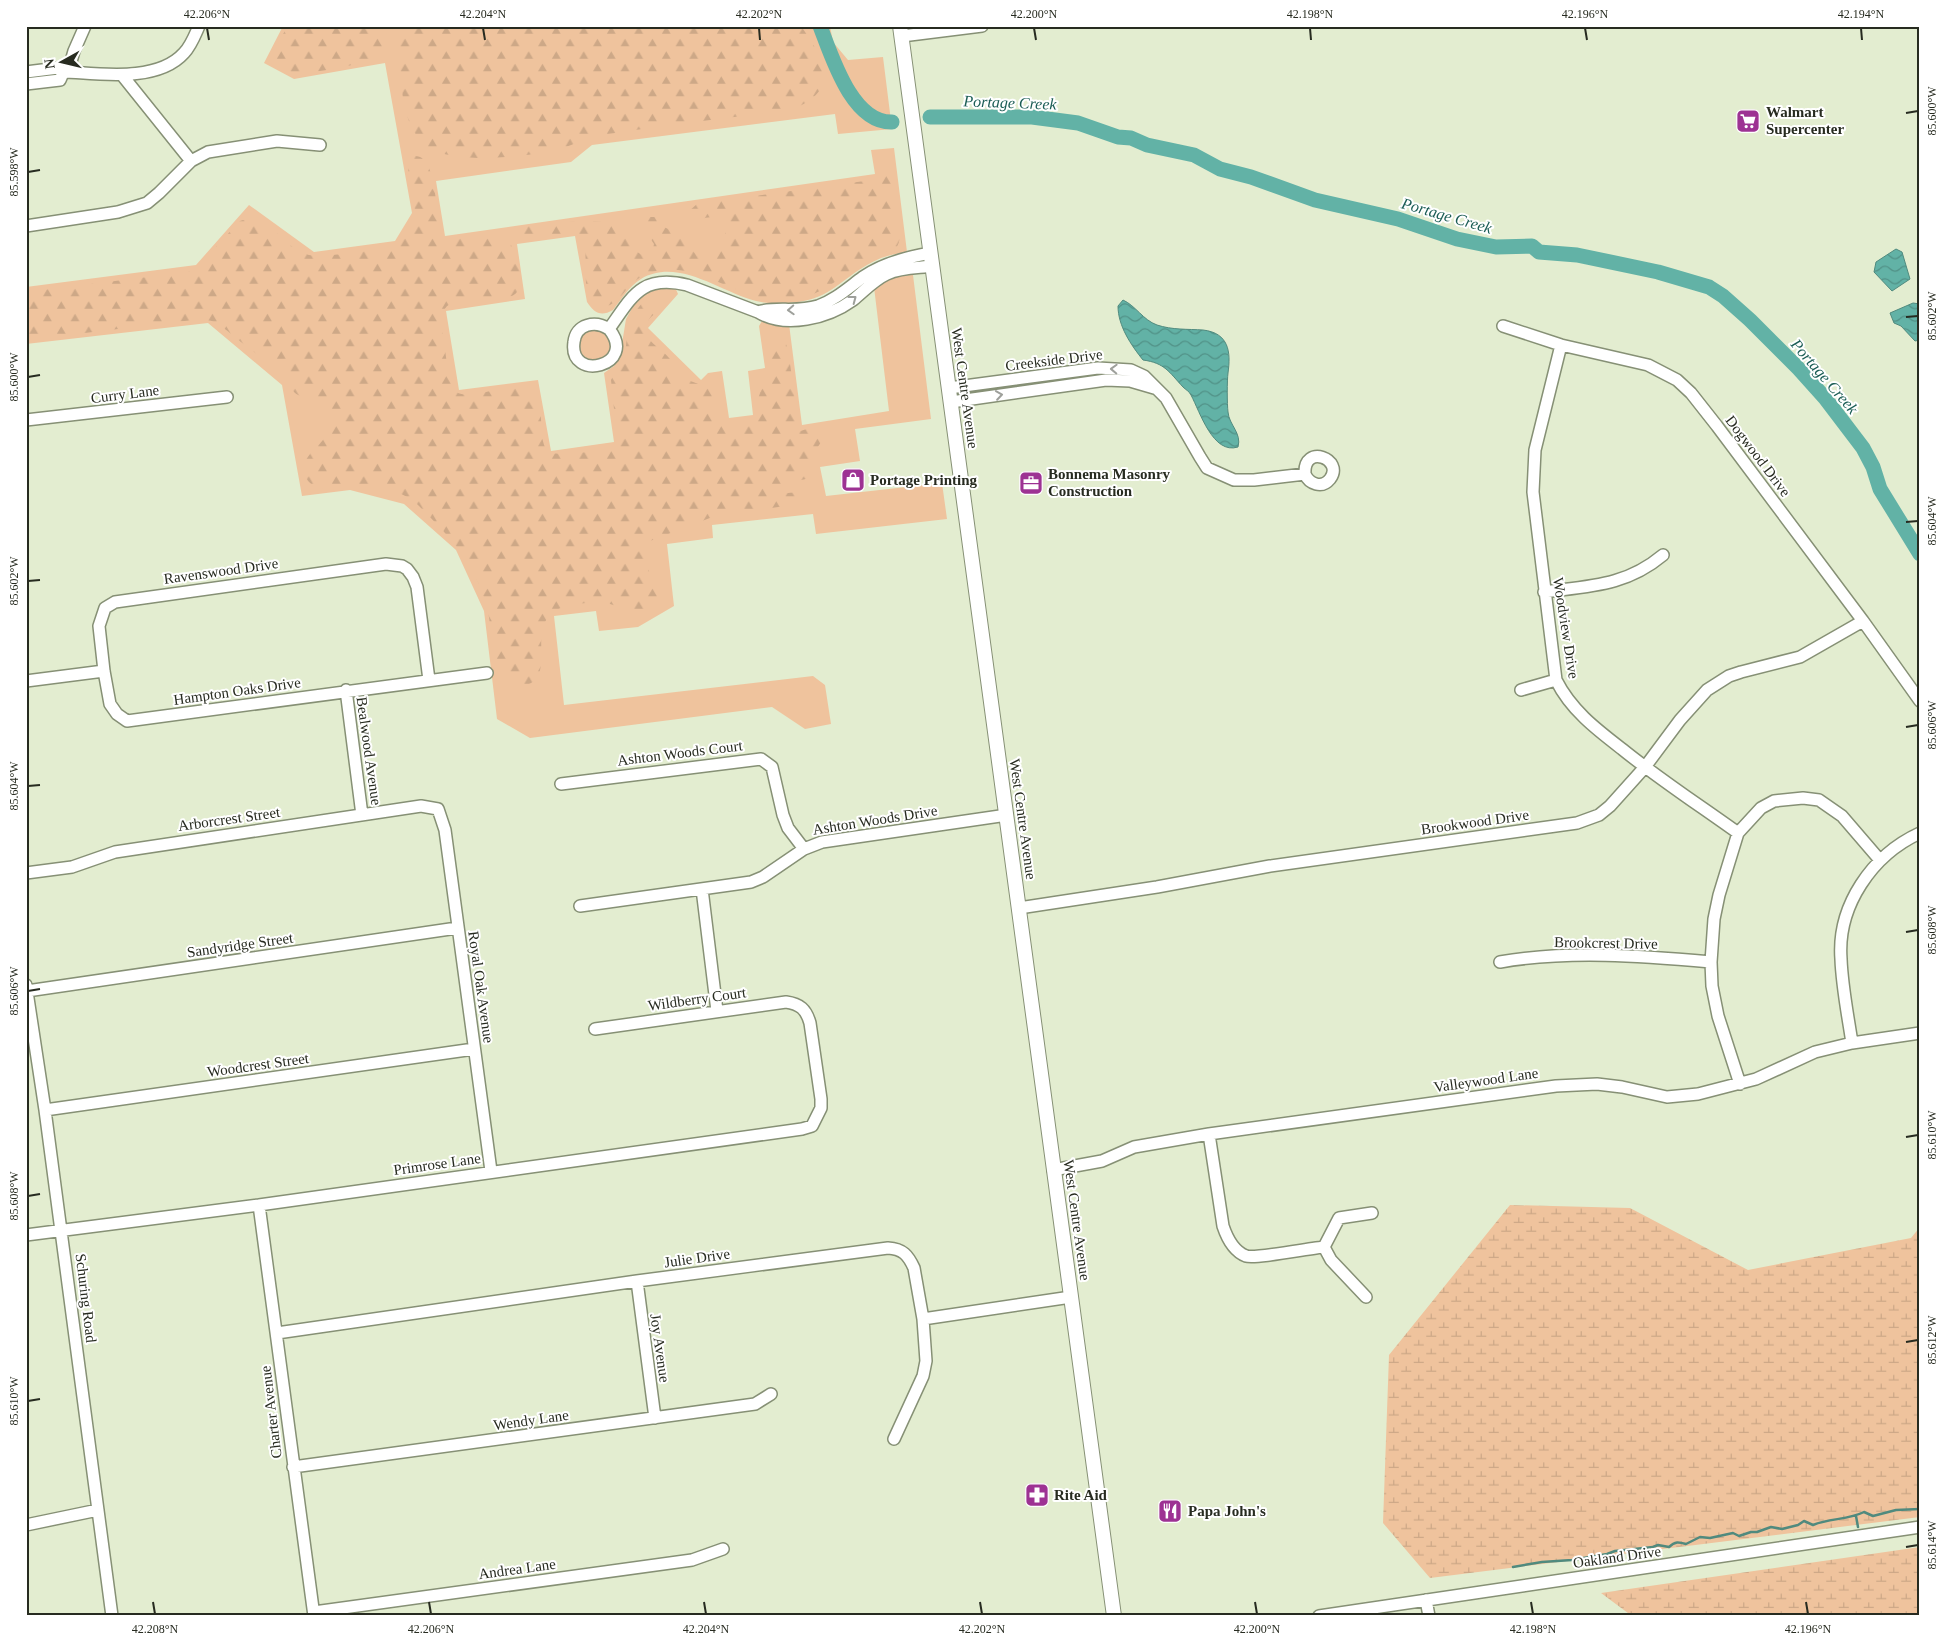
<svg xmlns="http://www.w3.org/2000/svg" width="1946" height="1642" font-family="'Times New Roman',serif">
  <defs>
    <pattern id="forest-firs" width="22" height="20" patternUnits="userSpaceOnUse" patternTransform="scale(1.25)"><rect width="22" height="20" fill="#efc39d"/><path d="M5 1l3.5 6h-7zM16 11l3.5 6h-7z" fill="#cda887"/></pattern>
    <pattern id="wetland-marsh" width="20" height="14" patternUnits="userSpaceOnUse" patternTransform="scale(1.25)"><rect width="20" height="14" fill="#efc39d"/><path d="M1 5h8M5 5V1M11 12h8M15 12V8" fill="none" stroke="#cda887"/></pattern>
    <pattern id="water-waves" width="16" height="10" patternUnits="userSpaceOnUse" patternTransform="scale(1.25)"><rect width="16" height="10" fill="#62b2a6"/><path d="M0 5q4-4 8 0t8 0" fill="none" stroke="#519187"/></pattern>
  </defs>
  <rect width="100%" height="100%" fill="#e3edd0"/>
  <!-- grass -->
  <path fill="#efc39d" d="M 283,26 L 830,26 L 833,42 L 848,60 L 883,57 L 892,129 L 838,134 L 835,114 L 592,145 L 571,162 L 436,181 L 445,236 L 875,174 L 871,150 L 894,148 L 907,252 C 893,254 880,257 867,265 C 842,279 830,298 798,302 C 785,304 769,304 756,301 C 720,292 678,257 641,279 C 629,286 621,300 613,310 C 601,317 594,313 587,302 L 575,236 L 517,244 L 525,299 L 446,311 L 459,390 L 538,380 L 551,451 L 614,442 L 604,373 L 614,366 L 620,356 L 626,319 L 636,301 L 642,295 L 656,288 L 675,287 L 678,294 L 648,328 L 701,380 L 708,373 L 722,371 L 729,418 L 753,415 L 748,371 L 765,368 L 759,326 L 762,321 L 789,324 L 802,425 L 889,411 L 874,287 L 894,276 L 913,275 L 931,419 L 855,429 L 860,461 L 820,467 L 826,496 L 942,483 L 947,519 L 816,534 L 813,514 L 712,525 L 713,538 L 667,544 L 674,606 L 638,627 L 599,631 L 596,611 L 554,616 L 564,705 L 813,676 L 825,685 L 831,724 L 805,729 L 772,707 L 530,738 L 497,719 L 484,611 L 456,550 L 404,504 L 350,490 L 302,496 L 282,385 L 208,323 L 26,344 L 26,287 L 196,265 L 249,205 L 314,252 L 395,241 L 412,213 L 385,63 L 294,79 L 264,63 Z
    M579 345a16 16 0 1 1 32 0a16 16 0 1 1-32 0Z"/>
  <!-- forest -->
  <path fill="url(#forest-firs)" d="M 288,26 L 387,26 C 388,40 382,54 370,61 C 353,64 274,87 273,58 C 273,47 283,35 288,26 Z
    M 396,26 L 801,26 C 826,62 842,89 791,110 C 734,117 677,124 621,132 C 609,134 595,136 584,140 C 575,143 567,147 559,149 C 530,157 449,166 425,145 C 394,117 404,63 396,26 Z
    M 414,156 C 439,154 434,220 443,236 C 459,246 487,223 506,239 C 514,246 516,257 519,267 C 533,323 462,282 444,310 C 438,319 443,334 444,344 C 447,359 447,379 456,392 C 468,399 491,390 505,388 C 560,381 530,432 549,453 C 559,455 596,452 606,449 C 612,447 615,443 617,438 L 611,380 L 623,359 L 626,346 L 627,331 L 632,316 L 642,303 L 649,299 L 659,298 L 662,303 L 662,306 C 658,312 649,317 646,324 C 640,339 663,349 670,359 L 670,365 L 667,370 L 667,373 L 674,379 L 685,379 L 712,389 C 718,397 713,409 720,418 C 723,423 732,425 737,426 C 760,427 754,410 759,396 C 761,388 767,380 768,371 C 769,361 768,354 772,345 L 780,341 L 786,344 L 788,349 L 795,400 L 795,426 L 800,431 C 809,429 818,422 825,430 C 825,440 818,444 815,453 C 812,462 815,470 810,478 L 766,488 L 766,493 L 768,495 L 798,492 L 802,497 L 800,504 L 715,516 L 650,541 C 633,564 667,587 654,606 C 644,621 618,605 606,603 C 594,601 579,604 567,606 C 519,618 560,675 526,685 C 518,687 509,684 503,677 C 491,662 492,626 487,607 C 474,561 451,538 418,505 C 403,490 375,485 354,486 C 343,487 330,490 320,488 C 314,487 309,483 306,478 C 294,450 339,444 332,411 C 326,387 308,405 294,392 C 289,387 286,380 281,375 C 269,363 255,353 241,342 C 232,335 224,327 214,322 C 207,319 200,320 193,320 L 26,340 L 26,292 L 188,272 L 196,268 L 240,221 C 269,212 283,249 309,255 C 321,258 386,250 396,244 C 402,241 407,236 410,231 C 424,205 402,184 410,160 Z
    M 883,160 C 894,166 891,174 892,184 C 892,189 895,194 895,199 C 894,204 892,209 892,215 C 894,227 905,235 896,248 C 888,251 879,253 871,257 C 844,272 825,296 791,300 C 745,305 705,265 663,270 C 651,271 640,276 632,284 C 622,293 617,305 603,307 C 572,298 596,251 578,234 L 521,240 L 514,236 L 514,231 L 520,227 C 542,225 597,216 617,226 C 630,234 629,252 646,256 L 652,253 L 654,244 L 642,226 L 642,222 L 645,217 L 655,217 L 664,227 L 681,235 L 697,256 C 724,265 735,225 715,218 C 707,215 700,221 692,221 L 689,217 L 688,212 L 697,204 L 872,180 L 879,176 L 879,162 Z"/>
  <!-- wetland -->
  <path fill="url(#wetland-marsh)" d="M 1510,1205 L 1630,1208 L 1748,1270 L 1911,1238 L 1920,1227 L 1920,1517 L 1430,1578 L 1383,1523 L 1389,1355 Z
    M 1920,1547 L 1920,1616 L 1632,1616 L 1601,1593 Z"/>
  <!-- water -->
  <path fill="url(#water-waves)" stroke="#508a7e" d="M 1896,249 L 1902,252 L 1910,279 L 1892,291 L 1874,272 L 1876,262 Z
    M 1123,300 C 1136,306 1143,320 1157,325 C 1172,330 1188,329 1203,330 C 1229,333 1231,352 1228,373 C 1227,380 1227,404 1228,412 C 1229,425 1242,433 1238,447 C 1213,455 1200,412 1191,395 C 1189,391 1186,390 1183,387 C 1169,372 1165,363 1143,360 C 1131,345 1118,326 1118,306 Z
    M 1913,303 L 1920,304 L 1920,340 L 1915,341 L 1901,326 L 1894,323 L 1890,313 Z"/>
  <g fill="none" stroke-linecap="round" stroke-linejoin="round">
    <!-- stream -->
    <path stroke="#508a7e" stroke-width="2.5" d="M 1856,1516 L 1858,1527
      M 1513,1567 L 1542,1562 L 1572,1560 L 1607,1554 L 1615,1551 L 1653,1547 L 1658,1545 L 1669,1547 C 1675,1541 1679,1542 1686,1544 L 1700,1537 L 1710,1538 L 1733,1533 L 1739,1536 L 1751,1532 L 1757,1532 L 1771,1527 L 1782,1529 L 1798,1525 L 1804,1521 L 1813,1525 C 1830,1518 1848,1520 1864,1512 L 1873,1516 L 1896,1510 L 1920,1509"/>
    <!-- river -->
    <path stroke="#62b2a6" stroke-width="15" d="M 820,26 C 832,57 852,123 892,122
      M 930,117 L 1032,117 L 1078,123 L 1118,137 L 1131,138 L 1147,145 L 1194,155 L 1220,169 L 1251,177 L 1315,200 L 1398,219 L 1457,239 L 1496,247 L 1532,246 L 1539,252 L 1577,255 L 1658,272 L 1709,287 L 1723,296 L 1750,320 L 1799,369 L 1825,398 L 1863,448 L 1873,467 L 1880,489 L 1920,554"/>
    <!-- minor casing -->
    <g stroke="#869075" stroke-width="14">
      <path id="minor" d="M 85,26 L 74,51 L 68,72 C 102,74 158,82 184,53 C 191,46 195,35 199,26
        M 902,36 L 982,26
        M 26,72 L 58,68 L 63,73 L 68,72
        M 122,75 L 191,161
        M 26,84 L 60,80 L 63,73
        M 26,226 L 118,212 L 147,203 L 159,193 L 191,161 L 208,152 L 277,141 L 320,145
        M 758,312 C 776,306 796,313 818,306 C 835,300 848,288 863,277 C 883,263 907,257 931,253
        M 1503,326 L 1561,345 L 1648,365 L 1677,380 L 1691,393 L 1717,426 L 1863,621 L 1920,701
        M 609,329 C 639,366 568,383 574,342 C 576,324 595,320 609,329 C 632,297 641,274 687,285 L 758,312 C 786,329 828,318 853,300 C 864,291 874,280 887,274 C 901,267 918,268 933,266
        M 1561,345 L 1535,450 L 1533,492 L 1556,680 C 1571,710 1596,729 1622,749 C 1659,779 1699,805 1738,833
        M 949,388 L 1098,368 L 1131,370 L 1144,376 L 1166,398 L 1200,457 L 1207,468 L 1234,480 L 1254,480 L 1305,474 C 1303,443 1345,459 1330,479 C 1322,489 1309,484 1305,474
        M 951,402 L 1106,380 L 1130,381 L 1154,388
        M 26,420 L 227,397
        M 1544,592 C 1590,586 1626,586 1663,555
        M 429,680 L 417,587 L 413,577 L 407,569 L 402,566 L 386,564 L 115,602 L 105,608 L 99,626 L 104,671 L 110,704 L 117,714 L 127,721 L 487,673
        M 26,681 L 104,671
        M 346,690 L 362,815
        M 1521,690 L 1556,680
        M 561,784 L 761,759 L 772,767 L 783,815 L 788,828 L 804,849
        M 26,873 L 72,867 L 115,852 L 421,806 L 438,809 L 445,830 L 491,1171
        M 702,889 L 717,1011
        M 580,906 L 751,882 L 763,877 L 804,849 L 822,842 L 1007,815
        M 1019,908 L 1157,887 L 1270,866 L 1577,823 L 1599,815 L 1610,806 L 1645,767 L 1680,720 L 1707,690 L 1729,676 L 1741,672 L 1800,657 L 1863,621
        M 1500,962 C 1569,950 1642,956 1711,962
        M 26,985 L 45,1110 L 112,1616
        M 27,991 L 457,928
        M 1852,1043 C 1848,1016 1842,987 1841,959 C 1837,906 1872,855 1920,833
        M 1740,1084 L 1718,1016 L 1712,986 L 1711,962 L 1714,919 L 1719,895 L 1738,833 L 1761,808 L 1774,801 L 1803,798 L 1819,800 L 1842,816 L 1879,859
        M 45,1110 L 474,1049
        M 1209,1134 L 1223,1226 C 1227,1238 1233,1251 1246,1256 C 1255,1259 1311,1248 1324,1247
        M 1053,1170 L 1102,1161 L 1134,1147 L 1209,1134 L 1556,1086 L 1597,1084 L 1622,1087 L 1667,1097 L 1698,1094 L 1756,1079 L 1815,1052 L 1852,1043 L 1920,1033
        M 259,1205 L 314,1616
        M 26,1235 L 259,1205 L 802,1129 L 812,1126 L 821,1108 L 821,1099 L 810,1023 C 806,1009 800,1004 786,1002 L 595,1029
        M 1324,1247 L 1339,1218 L 1372,1213
        M 1324,1247 L 1331,1260 L 1366,1297
        M 637,1281 L 655,1418
        M 277,1333 L 637,1281 L 888,1248 C 903,1249 908,1255 914,1268 L 923,1319 L 1071,1297
        M 894,1439 L 923,1376 L 926,1361 L 923,1319
        M 293,1467 L 755,1404 L 771,1394
        M 26,1525 L 98,1510
        M 1426,1600 L 1429,1616
        M 314,1612 L 692,1560 L 723,1549
        M 1319,1616 L 1920,1527"/>
    </g>
    <!-- major casing -->
    <g stroke="#869075" stroke-width="16">
      <path id="major" d="M 900,26 L 1114,1616"/>
    </g>
    <!-- minor -->
    <use href="#minor" stroke="#fff" stroke-width="11"/>
    <!-- major -->
    <use href="#major" stroke="#fff" stroke-width="14"/>
  </g>
  <!-- one-way arrows -->
  <defs><path id="oneway-chevron" d="M-2-3.5L2.5 0L-2 3.5" fill="none" stroke-width="1.6" stroke-linecap="round" stroke-linejoin="round" transform="scale(1.25)"/></defs>
  <g stroke="#9ea09b">
    <use href="#oneway-chevron" transform="translate(853 299) rotate(-37)"/>
    <use href="#oneway-chevron" transform="translate(791 310) rotate(177)"/>
    <use href="#oneway-chevron" transform="translate(1114 369) rotate(-178)"/>
    <use href="#oneway-chevron" transform="translate(999 395) rotate(-8)"/>
  </g>
  <!-- ticks -->
  <path fill="none" stroke="#272b20" stroke-width="2" d="M 207,28 L 209,40M 483,28 L 485,40M 759,28 L 760,40M 1034,28 L 1036,40M 1310,28 L 1311,40M 1585,28 L 1587,40M 1861,28 L 1862,40M 1906,113 L 1918,111M 28,172 L 40,170M 1906,317 L 1918,316M 28,377 L 40,375M 1906,522 L 1918,521M 28,581 L 40,580M 1906,727 L 1918,725M 28,786 L 40,785M 1906,932 L 1918,930M 28,991 L 40,989M 1906,1137 L 1918,1135M 28,1196 L 40,1194M 1906,1342 L 1918,1340M 28,1401 L 40,1399M 1906,1547 L 1918,1545M 153,1602 L 155,1614M 429,1602 L 431,1614M 704,1602 L 706,1614M 980,1602 L 982,1614M 1255,1602 L 1257,1614M 1531,1602 L 1533,1614M 1806,1602 L 1808,1614"/>
  <!-- icons -->
  <defs>
    <g id="supermarket-square" transform="scale(1.25)"><rect x="-9" y="-9" width="18" height="18" rx="4" fill="#9d3293" stroke="#fff"/><path d="M-6-5.5h2.5l.6 2H6L4.5 2H-2.5L-4.4-4H-6ZM-1.5 3.2a1.3 1.3 0 1 0 .1 0ZM3 3.2a1.3 1.3 0 1 0 .1 0Z" fill="#fff"/></g>
    <g id="shop-square" transform="scale(1.25)"><rect x="-9" y="-9" width="18" height="18" rx="4" fill="#9d3293" stroke="#fff"/><path d="M-5-2.5h2.3a2.7 3.5 0 0 1 5.4 0H5L5.5 6h-11ZM-1.5-2.5h3a1.5 2.3 0 0 0-3 0Z" fill="#fff"/></g>
    <g id="office-square" transform="scale(1.25)"><rect x="-9" y="-9" width="18" height="18" rx="4" fill="#9d3293" stroke="#fff"/><path d="M-6-3h4V-5.5h4V-3h4V5H-6ZM-1-4.5V-3h2v-1.5ZM-6 0V1H6V0Z" fill="#fff"/></g>
    <g id="pharmacy-square" transform="scale(1.25)"><rect x="-9" y="-9" width="18" height="18" rx="4" fill="#9d3293" stroke="#fff"/><path d="M-2-6h4v4h4v4h-4v4h-4v-4h-4v-4h4Z" fill="#fff"/></g>
    <g id="restaurant-square" transform="scale(1.25)"><rect x="-9" y="-9" width="18" height="18" rx="4" fill="#9d3293" stroke="#fff"/><path d="M-5-6h1v4h1v-4h1v4h1v-4h1v5L-1.5 .5V6h-2V.5L-5-1ZM5-6V6H3V1.5H1.5Q1.5-4 5-6Z" fill="#fff"/></g>
  </defs>
  <g fill-rule="evenodd">
    <use href="#supermarket-square" x="1748" y="121"/>
    <use href="#shop-square" x="853" y="480"/>
    <use href="#office-square" x="1031" y="483"/>
    <use href="#pharmacy-square" x="1037" y="1495"/>
    <use href="#restaurant-square" x="1170" y="1511"/>
  </g>
  <g text-anchor="middle" stroke-width="4" stroke-linejoin="round" paint-order="stroke">
    <!-- poi labels -->
    <g font-size="15" font-weight="bold" fill="#272b20" stroke="#fff" text-anchor="start">
      <text x="1766" y="117">Walmart<tspan x="1766" dy="17">Supercenter</tspan></text>
      <text x="1048" y="479">Bonnema Masonry<tspan x="1048" dy="17">Construction</tspan></text>
      <text x="870" y="485">Portage Printing</text>
      <text x="1054" y="1500">Rite Aid</text>
      <text x="1188" y="1516">Papa John's</text>
    </g>
    <!-- street labels -->
    <g font-size="15" fill="#272b20" stroke="#fff">
      <text transform="translate(1054 360) rotate(-7)" y="5">Creekside Drive</text>
      <text transform="translate(965 388) rotate(82)" y="5">West Centre Avenue</text>
      <text transform="translate(125 394) rotate(-7)" y="5">Curry Lane</text>
      <text transform="translate(1758 456) rotate(53)" y="5">Dogwood Drive</text>
      <text transform="translate(221 571) rotate(-8)" y="5">Ravenswood Drive</text>
      <text transform="translate(1566 628) rotate(81)" y="5">Woodview Drive</text>
      <text transform="translate(237 691) rotate(-8)" y="5">Hampton Oaks Drive</text>
      <text transform="translate(369 751) rotate(82)" y="5">Bealwood Avenue</text>
      <text transform="translate(680 753) rotate(-7)" y="5">Ashton Woods Court</text>
      <text transform="translate(229 819) rotate(-8)" y="5">Arborcrest Street</text>
      <text transform="translate(1023 819) rotate(82)" y="5">West Centre Avenue</text>
      <text transform="translate(875 820) rotate(-9)" y="5">Ashton Woods Drive</text>
      <text transform="translate(1475 822) rotate(-8)" y="5">Brookwood Drive</text>
      <text transform="translate(1606 943) rotate(1)" y="5">Brookcrest Drive</text>
      <text transform="translate(240 945) rotate(-8)" y="5">Sandyridge Street</text>
      <text transform="translate(481 987) rotate(82)" y="5">Royal Oak Avenue</text>
      <text transform="translate(697 999) rotate(-8)" y="5">Wildberry Court</text>
      <text transform="translate(258 1065) rotate(-8)" y="5">Woodcrest Street</text>
      <text transform="translate(1486 1080) rotate(-8)" y="5">Valleywood Lane</text>
      <text transform="translate(437 1164) rotate(-8)" y="5">Primrose Lane</text>
      <text transform="translate(1077 1220) rotate(82)" y="5">West Centre Avenue</text>
      <text transform="translate(697 1258) rotate(-8)" y="5">Julie Drive</text>
      <text transform="translate(86 1298) rotate(83)" y="5">Schuring Road</text>
      <text transform="translate(660 1348) rotate(82)" y="5">Joy Avenue</text>
      <text transform="translate(271 1412) rotate(-97)" y="5">Charter Avenue</text>
      <text transform="translate(531 1420) rotate(-8)" y="5">Wendy Lane</text>
      <text transform="translate(1617 1557) rotate(-8)" y="5">Oakland Drive</text>
      <text transform="translate(517 1569) rotate(-8)" y="5">Andrea Lane</text>
    </g>
    <!-- water labels -->
    <g font-size="16" font-style="italic" fill="#1b5d55" stroke="#fff">
      <text transform="translate(1010 102) rotate(2)" y="6">Portage Creek</text>
      <text transform="translate(1447 215) rotate(16)" y="6">Portage Creek</text>
      <text transform="translate(1825 376) rotate(49)" y="6">Portage Creek</text>
    </g>
  </g>
  <!-- border -->
  <rect width="1946" height="1642" fill="none" stroke="#ffffff" stroke-width="55"/>
  <!-- north arrow -->
  <g transform="translate(62 62) rotate(262)" stroke="#ffffff" stroke-width="4" paint-order="stroke">
  <path d="M0-4L9 19L0 12L-9 19Z" fill="#272b20"/>
  <text y="-8" font-size="14" font-weight="bold" text-anchor="middle" fill="#272b20">N</text>
  </g>
  <rect x="28" y="28" width="1890" height="1586" fill="none" stroke="#272b20" stroke-width="2"/>
  <g font-size="12" text-anchor="middle" fill="#272b20">
    <text x="207" y="18">42.206°N</text>
    <text x="483" y="18">42.204°N</text>
    <text x="759" y="18">42.202°N</text>
    <text x="1034" y="18">42.200°N</text>
    <text x="1310" y="18">42.198°N</text>
    <text x="1585" y="18">42.196°N</text>
    <text x="1861" y="18">42.194°N</text>
    <text transform="translate(1932 111) rotate(-90)" y="4">85.600°W</text>
    <text transform="translate(14 172) rotate(-90)" y="4">85.598°W</text>
    <text transform="translate(1932 316) rotate(-90)" y="4">85.602°W</text>
    <text transform="translate(14 377) rotate(-90)" y="4">85.600°W</text>
    <text transform="translate(1932 521) rotate(-90)" y="4">85.604°W</text>
    <text transform="translate(14 581) rotate(-90)" y="4">85.602°W</text>
    <text transform="translate(1932 725) rotate(-90)" y="4">85.606°W</text>
    <text transform="translate(14 786) rotate(-90)" y="4">85.604°W</text>
    <text transform="translate(1932 930) rotate(-90)" y="4">85.608°W</text>
    <text transform="translate(14 991) rotate(-90)" y="4">85.606°W</text>
    <text transform="translate(1932 1135) rotate(-90)" y="4">85.610°W</text>
    <text transform="translate(14 1196) rotate(-90)" y="4">85.608°W</text>
    <text transform="translate(1932 1340) rotate(-90)" y="4">85.612°W</text>
    <text transform="translate(14 1401) rotate(-90)" y="4">85.610°W</text>
    <text transform="translate(1932 1545) rotate(-90)" y="4">85.614°W</text>
    <text x="155" y="1633">42.208°N</text>
    <text x="431" y="1633">42.206°N</text>
    <text x="706" y="1633">42.204°N</text>
    <text x="982" y="1633">42.202°N</text>
    <text x="1257" y="1633">42.200°N</text>
    <text x="1533" y="1633">42.198°N</text>
    <text x="1808" y="1633">42.196°N</text>
  </g>
</svg>
